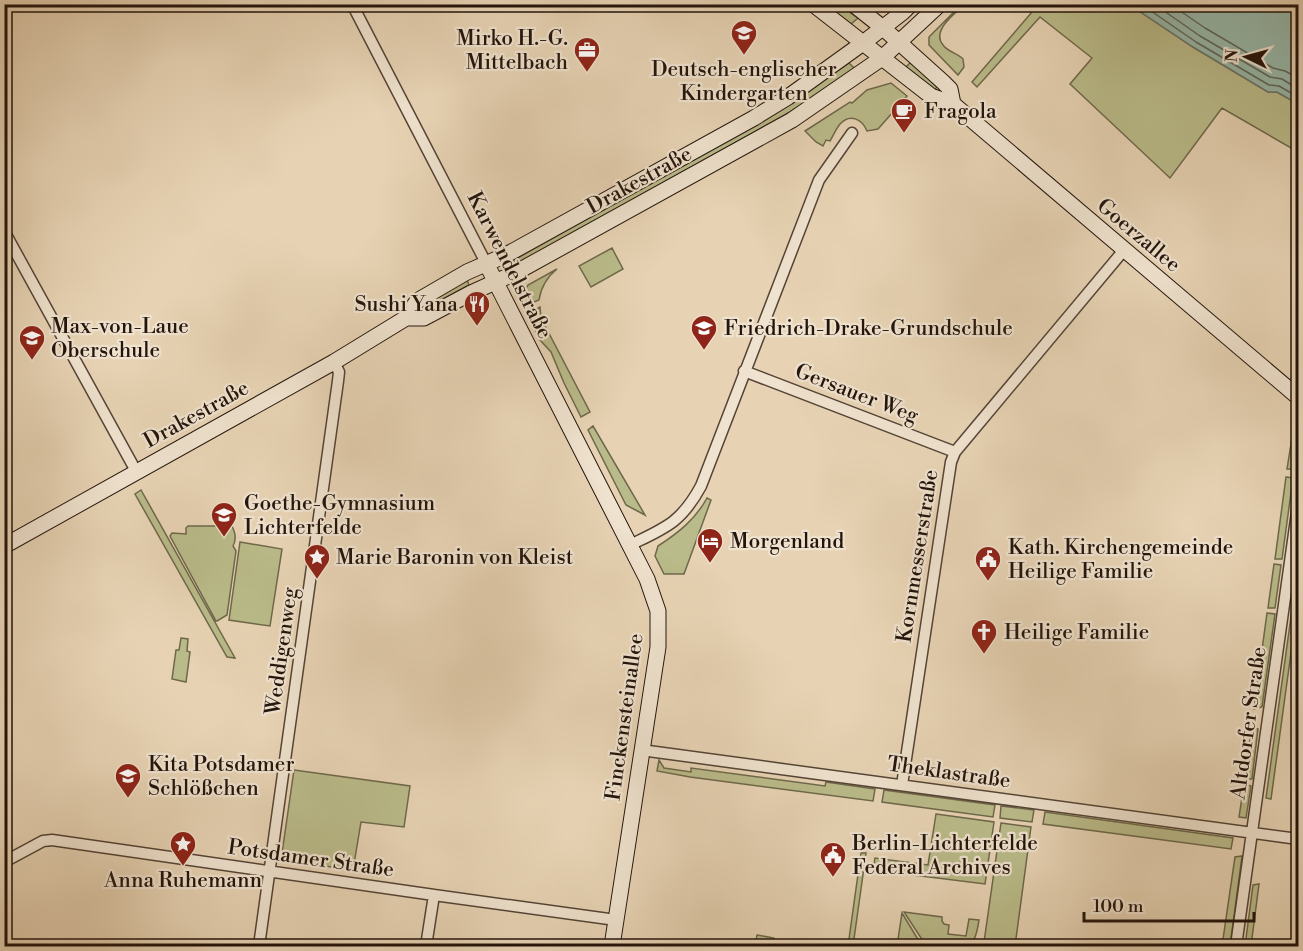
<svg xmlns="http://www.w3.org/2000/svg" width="1303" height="951" font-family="'Libre Bodoni',serif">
  <rect width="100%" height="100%" fill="#e7d3b4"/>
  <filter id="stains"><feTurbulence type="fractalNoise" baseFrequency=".00333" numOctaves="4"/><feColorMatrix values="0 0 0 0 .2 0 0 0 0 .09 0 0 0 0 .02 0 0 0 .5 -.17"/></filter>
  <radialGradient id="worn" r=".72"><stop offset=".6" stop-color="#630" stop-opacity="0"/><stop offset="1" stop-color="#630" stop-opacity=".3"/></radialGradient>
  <!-- green -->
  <path fill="#babb8a" stroke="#6e684b" stroke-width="1.5" d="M 962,4 L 964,5 C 955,13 931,31 943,45 C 948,52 957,53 963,59 L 964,67 L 958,75 L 929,45 L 929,37 Z
    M 824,5 L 839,5 L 858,18 L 851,24 Z
    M 1038,5 L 1130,5 L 1193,47 L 1268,92 L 1277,92 L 1298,104 L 1298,152 L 1222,108 L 1170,178 L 1070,84 L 1092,58 L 1040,17 L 977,87 L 972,82 Z
    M 911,62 L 937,87 L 934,90 L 906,67 Z
    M 849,63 L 855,69 L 810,100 L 790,112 L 516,265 L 514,260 L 768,117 Z
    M 891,83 L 907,96 L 878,129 L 867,131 C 862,119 850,113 840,124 C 836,129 833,136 830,141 L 826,140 L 823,146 L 816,142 L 805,131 L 850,102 L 852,103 L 867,90 Z
    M 612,248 L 623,269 L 591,287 L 579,266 Z
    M 557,269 C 547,277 541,287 539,300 L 524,306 L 520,298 L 528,285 Z
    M 467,280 L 469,285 L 423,310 L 420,310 L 420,306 Z
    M 540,307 L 541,318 L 590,412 L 581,417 L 564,383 L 551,352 L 540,340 L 528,314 Z
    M 1294,425 L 1298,426 L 1298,439 L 1295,469 L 1287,469 Z
    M 593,426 L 645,515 L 626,505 L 588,430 Z
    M 1286,477 L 1293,478 L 1282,559 L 1275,559 Z
    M 141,490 L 235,658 L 227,657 L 135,494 Z
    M 707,498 L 711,500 L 684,574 L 664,574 L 655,556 L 658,546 C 678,533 695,520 707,498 Z
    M 225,522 L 231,524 C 235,532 237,538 233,546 L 236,551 L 227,615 L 217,621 L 216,621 L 170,536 L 172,533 L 186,534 L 186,528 L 188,526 L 220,526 Z
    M 240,542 L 282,549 L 270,626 L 229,620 Z
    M 1274,564 L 1281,565 L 1275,608 L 1268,608 Z
    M 1298,566 L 1298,602 L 1271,799 L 1266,798 Z
    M 1267,613 L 1275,614 L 1262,707 L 1254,709 Z
    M 181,638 L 188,639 L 187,651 L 190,652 L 186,682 L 172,679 L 176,650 L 179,650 Z
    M 1252,727 L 1258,729 L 1252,779 L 1244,779 Z
    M 659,760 L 664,768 L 691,772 L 691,768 L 825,786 L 826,782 L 875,789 L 873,801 L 690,777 L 657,771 Z
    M 294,770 L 410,786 L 404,827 L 361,822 L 353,870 L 281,860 Z
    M 1244,784 L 1251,786 L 1246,818 L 1239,817 Z
    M 884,790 L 995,805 L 993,817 L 882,802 Z
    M 1001,806 L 1034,810 L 1032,822 L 1000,818 Z
    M 1045,812 L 1233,838 L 1231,849 L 1043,824 Z
    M 936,814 L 994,822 L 985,884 L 873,870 L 875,858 L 928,865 Z
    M 1001,823 L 1031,827 L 1015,946 L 985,946 L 984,942 Z
    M 861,853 L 866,853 L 853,946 L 848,946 Z
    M 1242,856 L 1230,946 L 1222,946 L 1235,857 Z
    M 1259,884 L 1251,946 L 1245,946 L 1253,885 Z
    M 904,912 L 942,917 L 942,921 L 944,924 L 949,925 L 948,934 L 966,936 L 969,919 L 979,920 C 978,926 977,934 974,939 C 966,951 936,942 923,941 Z
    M 902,913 L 922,946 L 897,946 Z
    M 757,935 L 774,938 L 772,946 L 755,946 Z"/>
  <!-- water -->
  <path fill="#97b8aa" stroke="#69766b" stroke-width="1.5" d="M 1130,5 L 1298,5 L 1298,104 L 1277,92 L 1268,92 L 1193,47 Z"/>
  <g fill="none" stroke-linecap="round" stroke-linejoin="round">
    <!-- shore -->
    <path stroke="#5d665b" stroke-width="1.5" d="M 1141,4 L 1196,42 L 1269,85 L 1279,86 L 1298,97
      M 1154,4 L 1200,36 L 1270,77 L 1282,79 L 1298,89
      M 1170,4 L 1205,28 L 1273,68 L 1285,71 L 1298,78"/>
    <!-- street casing -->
    <g stroke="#544436" stroke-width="13">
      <path id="street" d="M 352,4 L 486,263
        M 4,231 L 136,471
        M 744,371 L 955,452
        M 630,545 C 665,528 681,523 701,486 L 819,180 L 852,133
        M 641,750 L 1298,839
        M 902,785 L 951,462 L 955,452 L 1124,250
        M 4,862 L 43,841 L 52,840 L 434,895 L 616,920
        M 259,946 L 338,381 L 339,372 L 334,362
        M 426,946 L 434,895
        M 1236,946 L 1298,505"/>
    </g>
    <!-- secondary casing -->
    <g stroke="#23140c" stroke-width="17">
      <path id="secondary" d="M 813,4 L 931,96 L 953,104 L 1298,397
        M 853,4 L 883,28 L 943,82 L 950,89 L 953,104
        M 486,263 L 647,579 L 658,611 L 658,647 L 612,946
        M 406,318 L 424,318 L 471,293 L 515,273 L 792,120 L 882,58 L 940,4
        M 4,546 L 334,362 L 406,318 L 417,301 L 467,272 L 506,255 L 754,118 L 788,97 L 863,43 L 903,12 L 911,4"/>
    </g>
    <!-- street -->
    <use href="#street" stroke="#efe2ce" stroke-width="10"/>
    <!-- secondary -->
    <use href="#secondary" stroke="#efe2ce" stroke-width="15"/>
  </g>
  <!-- icons -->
  <defs>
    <g id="school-pin" transform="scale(1.35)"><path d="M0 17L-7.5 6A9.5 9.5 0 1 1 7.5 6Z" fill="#8f2418" stroke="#efe2ce"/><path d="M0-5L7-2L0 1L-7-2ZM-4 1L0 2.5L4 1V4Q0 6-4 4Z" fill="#fff"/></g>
    <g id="office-pin" transform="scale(1.35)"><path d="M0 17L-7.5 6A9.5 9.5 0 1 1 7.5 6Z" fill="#8f2418" stroke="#efe2ce"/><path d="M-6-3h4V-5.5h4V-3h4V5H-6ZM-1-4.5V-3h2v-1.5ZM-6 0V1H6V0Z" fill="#fff"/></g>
    <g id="cafe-pin" transform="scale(1.35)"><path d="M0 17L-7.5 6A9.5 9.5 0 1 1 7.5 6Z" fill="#8f2418" stroke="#efe2ce"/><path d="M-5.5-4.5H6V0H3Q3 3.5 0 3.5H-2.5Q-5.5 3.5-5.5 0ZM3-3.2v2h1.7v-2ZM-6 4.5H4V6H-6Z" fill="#fff"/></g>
    <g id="restaurant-pin" transform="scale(1.35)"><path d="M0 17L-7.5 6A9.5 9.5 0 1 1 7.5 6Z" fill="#8f2418" stroke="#efe2ce"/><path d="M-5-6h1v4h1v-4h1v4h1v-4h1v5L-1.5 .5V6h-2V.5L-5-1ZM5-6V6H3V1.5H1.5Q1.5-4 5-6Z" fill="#fff"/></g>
    <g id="hotel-pin" transform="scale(1.35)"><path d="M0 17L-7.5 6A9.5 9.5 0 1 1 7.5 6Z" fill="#8f2418" stroke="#efe2ce"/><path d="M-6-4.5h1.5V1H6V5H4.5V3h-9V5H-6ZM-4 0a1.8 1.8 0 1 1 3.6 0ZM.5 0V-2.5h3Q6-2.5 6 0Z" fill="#fff"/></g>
    <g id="sight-pin" transform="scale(1.35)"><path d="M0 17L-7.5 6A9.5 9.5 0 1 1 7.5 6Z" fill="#8f2418" stroke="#efe2ce"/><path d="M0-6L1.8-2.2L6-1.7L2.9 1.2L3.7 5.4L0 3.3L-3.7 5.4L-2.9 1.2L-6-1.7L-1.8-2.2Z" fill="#fff"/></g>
    <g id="civic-pin" transform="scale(1.35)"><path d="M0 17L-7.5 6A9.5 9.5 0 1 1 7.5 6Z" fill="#8f2418" stroke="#efe2ce"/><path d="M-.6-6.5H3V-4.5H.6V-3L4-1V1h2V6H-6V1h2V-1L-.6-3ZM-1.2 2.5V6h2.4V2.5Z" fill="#fff"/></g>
    <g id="church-pin" transform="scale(1.35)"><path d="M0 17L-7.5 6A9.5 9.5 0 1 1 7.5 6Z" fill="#8f2418" stroke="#efe2ce"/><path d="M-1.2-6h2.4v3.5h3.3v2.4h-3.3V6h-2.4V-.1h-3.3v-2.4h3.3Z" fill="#fff"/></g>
  </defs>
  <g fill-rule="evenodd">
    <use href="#school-pin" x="744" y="33"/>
    <use href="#office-pin" x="587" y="50"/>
    <use href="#cafe-pin" x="904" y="111"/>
    <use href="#restaurant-pin" x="477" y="304"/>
    <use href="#school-pin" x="704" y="328"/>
    <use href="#school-pin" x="32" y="338"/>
    <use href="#school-pin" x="224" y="515"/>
    <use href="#hotel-pin" x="710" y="541"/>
    <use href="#sight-pin" x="317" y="557"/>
    <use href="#civic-pin" x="988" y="559"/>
    <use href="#church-pin" x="984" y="632"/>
    <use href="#school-pin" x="128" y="776"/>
    <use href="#sight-pin" x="183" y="844"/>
    <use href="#civic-pin" x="833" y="855"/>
  </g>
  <g text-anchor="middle" stroke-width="4.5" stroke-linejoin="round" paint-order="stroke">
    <!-- poi labels -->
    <g font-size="21" fill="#23140c" stroke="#efe2ce" text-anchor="start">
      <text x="568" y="45" text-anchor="end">Mirko H.-G.<tspan x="568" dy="24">Mittelbach</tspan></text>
      <text x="744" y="76" text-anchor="middle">Deutsch-englischer<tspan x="744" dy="24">Kindergarten</tspan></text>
      <text x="924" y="118">Fragola</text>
      <text x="458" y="311" text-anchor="end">Sushi Yana</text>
      <text x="51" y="333">Max-von-Laue<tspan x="51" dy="24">Oberschule</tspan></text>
      <text x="724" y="335">Friedrich-Drake-Grundschule</text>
      <text x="244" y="510">Goethe-Gymnasium<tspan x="244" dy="24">Lichterfelde</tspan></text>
      <text x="730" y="548">Morgenland</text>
      <text x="1008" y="554">Kath. Kirchengemeinde<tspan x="1008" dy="24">Heilige Familie</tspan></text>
      <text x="336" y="564">Marie Baronin von Kleist</text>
      <text x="1004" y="639">Heilige Familie</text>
      <text x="148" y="771">Kita Potsdamer<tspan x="148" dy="24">Schlößchen</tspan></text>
      <text x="852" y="850">Berlin-Lichterfelde<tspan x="852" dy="24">Federal Archives</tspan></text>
      <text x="183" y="887" text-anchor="middle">Anna Ruhemann</text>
    </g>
    <!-- street labels -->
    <g font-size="21" fill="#23140c" stroke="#efe2ce">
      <text transform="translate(639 180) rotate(-29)" y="7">Drakestraße</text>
      <text transform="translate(1139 235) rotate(40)" y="7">Goerzallee</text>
      <text transform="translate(510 265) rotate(63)" y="7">Karwendelstraße</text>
      <text transform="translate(857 393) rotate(21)" y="7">Gersauer Weg</text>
      <text transform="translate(196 414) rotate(-29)" y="7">Drakestraße</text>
      <text transform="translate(917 556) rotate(-81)" y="7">Kornmesserstraße</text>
      <text transform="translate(281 651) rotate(-82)" y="7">Weddigenweg</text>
      <text transform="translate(624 717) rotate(-82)" y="7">Finckensteinallee</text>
      <text transform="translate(1248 723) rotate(-82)" y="7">Altdorfer Straße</text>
      <text transform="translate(949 772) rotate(8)" y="7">Theklastraße</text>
      <text transform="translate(311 858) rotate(8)" y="7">Potsdamer Straße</text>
    </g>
  </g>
  <!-- margin -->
  <rect width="1303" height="951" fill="none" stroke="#e7d3b4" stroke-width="24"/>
  <rect x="6" y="6" width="1291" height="939" fill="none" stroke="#23140c" stroke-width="3"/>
  <rect x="12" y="12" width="1279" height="927" fill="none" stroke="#23140c" stroke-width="1.5"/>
  <!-- north arrow -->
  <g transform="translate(1246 57) rotate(275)" stroke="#efe2ce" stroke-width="4.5" paint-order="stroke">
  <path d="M0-4.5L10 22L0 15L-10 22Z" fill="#23140c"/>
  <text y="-9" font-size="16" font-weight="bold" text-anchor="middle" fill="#23140c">N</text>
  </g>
  <!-- scale -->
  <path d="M1084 912v9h170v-9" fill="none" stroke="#23140c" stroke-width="3"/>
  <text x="1093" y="912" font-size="18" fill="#23140c" stroke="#efe2ce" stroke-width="4.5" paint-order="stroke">100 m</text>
  <rect width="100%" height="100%" filter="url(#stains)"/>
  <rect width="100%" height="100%" fill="url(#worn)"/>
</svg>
